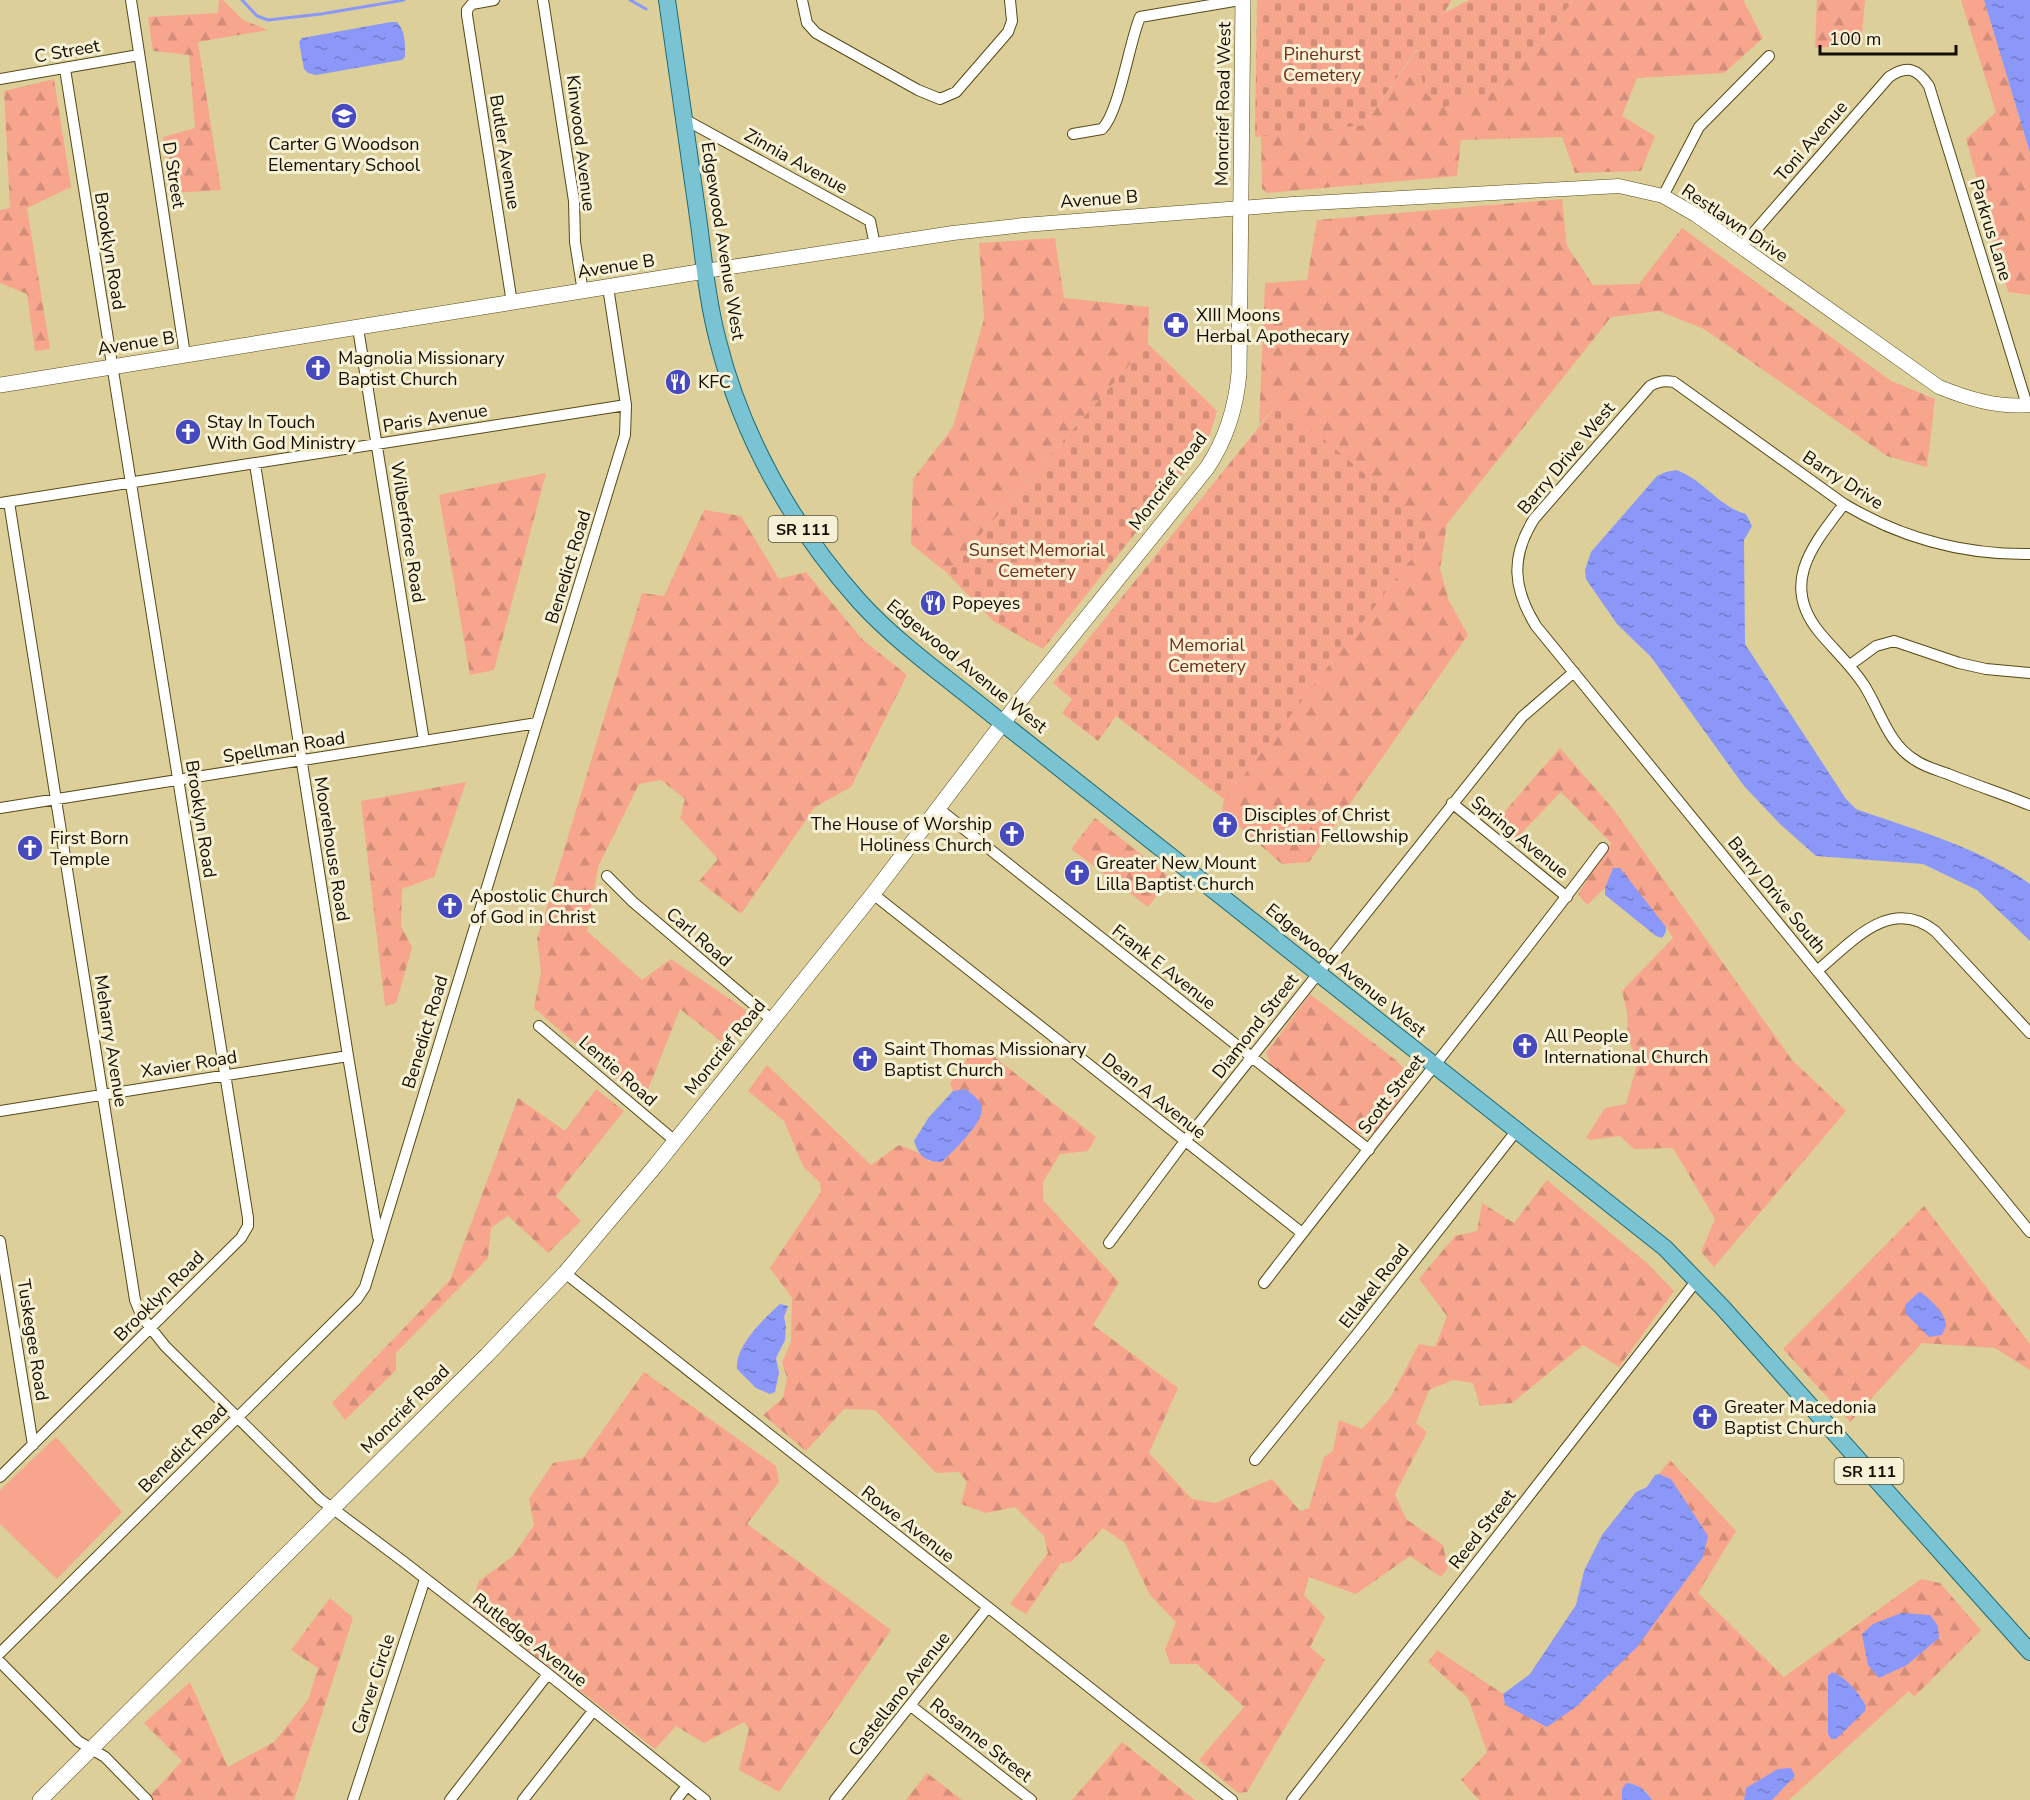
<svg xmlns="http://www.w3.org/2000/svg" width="2030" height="1800" font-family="'Nunito Sans',sans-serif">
  <defs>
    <pattern id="forest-firs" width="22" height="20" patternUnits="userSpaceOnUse" patternTransform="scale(1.5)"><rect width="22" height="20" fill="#f8a58e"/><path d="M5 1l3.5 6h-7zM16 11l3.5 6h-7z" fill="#d48d79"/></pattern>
    <pattern id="cemetery-stones" width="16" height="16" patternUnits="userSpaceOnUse" patternTransform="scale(1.5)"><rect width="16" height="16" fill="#f8a58e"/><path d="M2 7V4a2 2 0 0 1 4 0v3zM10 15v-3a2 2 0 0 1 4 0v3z" fill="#d48d79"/></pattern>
    <pattern id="water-ripples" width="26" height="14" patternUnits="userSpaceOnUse" patternTransform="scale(1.5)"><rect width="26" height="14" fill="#8b98f9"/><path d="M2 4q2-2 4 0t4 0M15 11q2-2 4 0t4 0" fill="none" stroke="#707ac7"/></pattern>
  </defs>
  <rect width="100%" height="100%" fill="#dccf9a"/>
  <!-- forest -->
  <path fill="url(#forest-firs)" fill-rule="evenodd" d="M 219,0 L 223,0 L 243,20 L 268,30 L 198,42 L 221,190 L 171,193 L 163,137 L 195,128 L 189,55 L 153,51 L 148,17 L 218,13 Z
    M 1574,0 L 1743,0 L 1763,38 L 1724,73 L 1637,78 L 1622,116 L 1655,136 L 1641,171 L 1575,173 L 1562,137 L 1461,140 L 1457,176 L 1267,193 L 1262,189 L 1261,136 L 1364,125 L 1418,49 L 1424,91 L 1500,89 Z
    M 1817,0 L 1865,0 L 1861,45 L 1815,48 Z
    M 1961,0 L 1984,0 L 2030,153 L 2030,295 L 2008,292 L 1966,139 L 1996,112 Z
    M 54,79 L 71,187 L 27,208 L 50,349 L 35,351 L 27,294 L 0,283 L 0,210 L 10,208 L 4,91 Z
    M 1562,199 L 1567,246 L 1593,285 L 1639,284 L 1682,228 L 1891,381 L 1935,399 L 1927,467 L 1887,456 L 1704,329 L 1659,311 L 1611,317 L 1447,524 L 1440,569 L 1449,601 L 1468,635 L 1309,862 L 1282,864 L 1222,812 L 1279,402 L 1259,425 L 1265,283 L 1307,280 L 1317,220 Z
    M 1055,238 L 1064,298 L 1149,307 L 1148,344 L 947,573 L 911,544 L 913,479 L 953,427 L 984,319 L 979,243 Z
    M 546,473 L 494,670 L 470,675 L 439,495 Z
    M 704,510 L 741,516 L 779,579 L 806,572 L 863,640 L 907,675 L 851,787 L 815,807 L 741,914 L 699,881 L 718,859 L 680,818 L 685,799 L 661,780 L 639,784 L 598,867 L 587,931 L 642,980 L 671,959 L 746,1010 L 743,1026 L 727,1046 L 680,1009 L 643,1102 L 534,1008 L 541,972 L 537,939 L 642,593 L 664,596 Z
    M 1560,748 L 1614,810 L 1792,1060 L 1846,1111 L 1714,1267 L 1701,1252 L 1715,1219 L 1673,1148 L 1634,1149 L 1620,1136 L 1590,1140 L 1586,1138 L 1605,1108 L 1626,1104 L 1638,1061 L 1628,1039 L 1627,1012 L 1622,991 L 1673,938 L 1666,927 L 1612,871 L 1605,888 L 1587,905 L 1578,894 L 1611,843 L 1561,792 L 1513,842 L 1493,825 Z
    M 466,782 L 434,877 L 402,889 L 401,926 L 412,948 L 396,1003 L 385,1006 L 361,801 Z
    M 1095,818 L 1171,878 L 1148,907 L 1071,849 Z
    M 1310,994 L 1397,1061 L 1413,1079 L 1377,1134 L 1355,1133 L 1272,1067 L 1266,1053 Z
    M 978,1044 L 1096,1137 L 1088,1151 L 1060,1154 L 1043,1182 L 1043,1200 L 1119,1282 L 1093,1325 L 1178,1388 L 1149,1453 L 1192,1499 L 1215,1503 L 1272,1479 L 1300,1511 L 1309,1508 L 1324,1457 L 1333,1451 L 1339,1420 L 1362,1429 L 1390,1398 L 1419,1344 L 1435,1347 L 1447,1316 L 1419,1279 L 1455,1236 L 1477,1231 L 1482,1203 L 1514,1223 L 1547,1180 L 1648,1264 L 1674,1291 L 1619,1367 L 1583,1345 L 1512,1403 L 1480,1406 L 1473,1383 L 1453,1380 L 1429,1390 L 1416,1423 L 1427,1432 L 1395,1494 L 1406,1519 L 1443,1545 L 1448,1568 L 1441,1577 L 1410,1556 L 1356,1594 L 1309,1577 L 1304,1595 L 1325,1617 L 1310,1647 L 1325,1660 L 1247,1792 L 1238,1793 L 1199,1760 L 1244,1707 L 1197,1664 L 1170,1664 L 1165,1650 L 1176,1622 L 1150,1595 L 1125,1543 L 1103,1528 L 1071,1562 L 1061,1563 L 1026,1614 L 1010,1604 L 1048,1553 L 1044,1536 L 1015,1507 L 986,1513 L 961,1504 L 967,1482 L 959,1472 L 936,1473 L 875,1410 L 844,1409 L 806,1451 L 763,1415 L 783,1398 L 787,1378 L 782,1362 L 791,1342 L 792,1298 L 770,1268 L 821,1192 L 820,1183 L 803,1166 L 784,1121 L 748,1091 L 767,1065 L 871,1165 L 899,1145 L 917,1152 L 930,1162 L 967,1089 L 953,1091 L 950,1083 Z
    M 596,1089 L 624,1111 L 556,1196 L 581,1221 L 548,1253 L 508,1216 L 491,1228 L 488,1258 L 396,1353 L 396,1370 L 345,1420 L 332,1403 L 450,1280 L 518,1098 L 565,1131 Z
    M 1924,1206 L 2030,1344 L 2030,1370 L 1995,1348 L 1922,1343 L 1850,1422 L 1783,1349 Z
    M 644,1372 L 776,1466 L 779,1482 L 747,1524 L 891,1630 L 779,1792 L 739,1770 L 749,1729 L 744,1722 L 704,1743 L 676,1726 L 655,1749 L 471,1606 L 479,1581 L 513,1556 L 534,1525 L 529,1499 L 553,1463 L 583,1458 Z
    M 1670,1460 L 1736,1531 L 1698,1593 L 1784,1677 L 1921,1579 L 1940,1583 L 1981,1630 L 1914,1697 L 1909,1691 L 1789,1800 L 1772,1800 L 1795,1776 L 1747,1788 L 1744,1800 L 1652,1800 L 1645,1790 L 1622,1789 L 1622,1800 L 1479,1800 L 1461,1780 L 1487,1752 L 1468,1698 L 1428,1662 L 1437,1650 L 1503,1694 L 1505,1705 L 1547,1726 L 1671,1479 L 1659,1474 ZM 1839,1675 L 1861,1698 L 1866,1706 L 1865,1711 L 1850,1724 Z
    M 330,1598 L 353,1618 L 294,1800 L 153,1800 L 150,1796 L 182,1761 L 144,1723 L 190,1682 L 228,1767 L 274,1742 L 308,1700 L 318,1668 L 291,1650 Z
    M 1122,1742 L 1195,1800 L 1072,1800 Z
    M 927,1773 L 962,1800 L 906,1800 Z"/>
  <!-- cemetery -->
  <path fill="url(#cemetery-stones)" d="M 1257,0 L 1452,0 L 1444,13 L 1469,0 L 1574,0 L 1500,89 L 1441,108 L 1424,91 L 1417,49 L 1364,125 L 1255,137 Z
    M 1148,344 L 1217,411 L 1210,434 L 1197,456 L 1043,649 L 993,621 L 947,573 Z
    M 1279,402 L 1433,531 L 1225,800 L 1116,716 L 1098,741 L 1062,713 L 1072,699 L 1053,683 Z"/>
  <!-- park -->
  <path fill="#f8a58e" d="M 56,1437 L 122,1512 L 57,1579 L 0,1524 L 0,1490 Z"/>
  <!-- water -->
  <path fill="url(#water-ripples)" d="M 1984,0 L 2030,0 L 2030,153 Z
    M 391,22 L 397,22 C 406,32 405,44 405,57 L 402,60 L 316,75 L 308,73 L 304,69 L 299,42 L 302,38 Z
    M 1676,470 C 1703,479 1719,507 1746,514 L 1752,526 L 1744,540 L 1745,644 L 1846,799 L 1856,809 C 1915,830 1979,847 2030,884 L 2030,941 L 1977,890 L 1923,864 L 1816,856 L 1780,824 L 1744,786 L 1651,657 L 1617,624 L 1586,579 L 1585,570 L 1591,552 L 1657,476 L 1666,472 Z
    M 1613,868 L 1620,868 L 1666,927 L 1666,932 L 1662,938 L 1656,936 L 1605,895 L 1605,888 Z
    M 966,1089 C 971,1094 982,1101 982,1107 C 984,1123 953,1151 942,1162 C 926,1162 919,1157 914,1141 L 929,1117 L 953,1091 Z
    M 1919,1292 C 1927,1295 1947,1315 1946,1326 C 1946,1327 1942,1334 1942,1335 L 1929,1337 L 1906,1314 L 1905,1305 Z
    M 780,1304 L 788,1306 L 784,1317 L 786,1326 L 785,1340 L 776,1358 L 779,1373 L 775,1392 L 770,1394 L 756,1388 L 737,1369 C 735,1345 764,1319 780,1304 Z
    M 1659,1474 L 1671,1479 L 1708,1536 L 1703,1557 L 1637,1647 L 1577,1706 L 1547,1727 L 1505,1705 L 1503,1694 L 1530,1674 L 1576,1605 L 1584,1571 L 1602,1535 L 1636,1492 L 1647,1487 L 1655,1475 Z
    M 1901,1613 L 1930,1615 L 1938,1626 L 1939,1638 L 1907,1665 L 1879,1678 L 1868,1665 L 1862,1634 L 1873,1624 Z
    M 1832,1672 C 1846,1677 1859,1693 1866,1706 L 1865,1711 L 1836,1739 L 1831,1739 L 1828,1734 L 1828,1676 Z
    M 1791,1768 L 1795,1776 L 1772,1800 L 1744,1800 L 1746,1788 L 1778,1769 Z
    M 1626,1783 C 1639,1784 1645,1790 1652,1800 L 1622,1800 L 1622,1789 Z"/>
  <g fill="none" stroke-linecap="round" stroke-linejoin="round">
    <!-- stream -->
    <path stroke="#8b98f9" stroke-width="3" d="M 242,0 L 257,16 L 268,20 L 321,14 L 404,0
      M 630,0 L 646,9"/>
    <!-- minor casing -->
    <g stroke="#564a17" stroke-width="12">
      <path id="minor" d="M 131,0 L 185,355
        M 494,0 L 472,4 L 467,10 L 467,15 L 512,303
        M 543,0 L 574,201 L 575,242 L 583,292
        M 802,0 L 807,23 L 816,33 L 918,90 L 940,99 L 956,92 L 1008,32 L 1012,21 L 1010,0
        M 0,79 L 139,55
        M 684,119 L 870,221 L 875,245
        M 1073,134 L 1102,129 C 1119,113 1129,43 1140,17 L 1240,0
        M 1663,196 L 1699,127 L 1769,56
        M 1741,247 L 1889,77 C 1907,65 1917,68 1929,86 L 2027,405
        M 358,328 L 424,741
        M 255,464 L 348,1056 L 378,1237
        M 9,502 L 135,1300 L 142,1317 L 165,1346 L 320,1499 L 404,1562 L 548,1674 L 705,1800
        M 0,503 L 626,405
        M 1844,504 C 1813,545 1779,584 1820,633 C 1835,651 1851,665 1864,685 C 1880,710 1888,744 1915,760 C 1925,767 1937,770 1948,774 C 1975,785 2003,794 2030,805
        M 2030,554 C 1963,555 1901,538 1844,504 L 1674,382 C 1665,380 1658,381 1650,386 L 1534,519 C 1510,557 1513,589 1536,626 L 2030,1232
        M 1850,665 L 1876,646 L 1894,641 L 1959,663 L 1986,669 L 2030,673
        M 1452,803 L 1567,897
        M 0,808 L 537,723
        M 939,809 L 1369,1150
        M 607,876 L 633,902 L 772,1020
        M 873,894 L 1302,1233
        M 1817,971 C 1851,943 1890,895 1935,931 L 2030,1033
        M 539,1026 L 675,1141
        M 0,1111 L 348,1056
        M 0,1241 L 33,1445
        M 1109,1243 L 1185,1141 L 1522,717 L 1574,672
        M 565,1273 L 1232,1800
        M 1264,1283 C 1376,1137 1493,995 1603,848
        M 1255,1460 L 1358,1333 L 1517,1130
        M 0,1477 L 241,1238 L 248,1226 L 248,1218 L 65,69
        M 0,1653 L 357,1299 L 365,1287 L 625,435 L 626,405 L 608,287
        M 0,1662 L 78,1741 L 105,1757 L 147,1800
        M 911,1706 L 1031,1800
        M 353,1800 L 425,1579
        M 450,1800 L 548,1674
        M 523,1800 L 593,1711
        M 676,1800 L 687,1786
        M 835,1800 L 988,1607
        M 1292,1800 L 1697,1280"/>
    </g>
    <!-- tertiary casing -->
    <g stroke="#564a17" stroke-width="15">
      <path id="tertiary" d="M 705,271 L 953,233 L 1024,225 L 1293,204 L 1619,186 L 1663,196 L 1696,215 L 1939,387 C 1969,399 1998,408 2030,405"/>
    </g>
    <!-- secondary casing -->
    <g stroke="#564a17" stroke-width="16">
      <path id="secondary" d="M 0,385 L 705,271
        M 40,1800 L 487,1355 L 565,1273 L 656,1165 L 873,894 L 1018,703 L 1207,468 C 1227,438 1236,408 1239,373 L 1243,0"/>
    </g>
    <!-- primary casing -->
    <g stroke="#1c6a76" stroke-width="18">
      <path id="primary" d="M 667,0 C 678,75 688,150 699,224 C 704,263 708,303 718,341 C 742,437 793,527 859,601 C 897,643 946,677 990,713 L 1665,1248 L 1723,1308 L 2030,1652"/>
    </g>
    <!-- minor -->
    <use href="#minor" stroke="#fff" stroke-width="10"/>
    <!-- tertiary -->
    <use href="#tertiary" stroke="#fff" stroke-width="14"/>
    <!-- secondary -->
    <use href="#secondary" stroke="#fff" stroke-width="15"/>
    <!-- primary -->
    <use href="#primary" stroke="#7ac3d3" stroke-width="16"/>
  </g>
  <!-- icons -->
  <defs>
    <g id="school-disc" transform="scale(1.35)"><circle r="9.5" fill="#4749be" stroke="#f6f0d5"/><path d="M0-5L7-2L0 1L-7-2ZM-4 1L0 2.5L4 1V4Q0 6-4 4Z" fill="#fff"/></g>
    <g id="pharmacy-disc" transform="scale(1.35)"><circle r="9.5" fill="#4749be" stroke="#f6f0d5"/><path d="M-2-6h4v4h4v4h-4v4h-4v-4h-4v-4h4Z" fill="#fff"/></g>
    <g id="church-disc" transform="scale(1.35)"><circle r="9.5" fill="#4749be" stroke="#f6f0d5"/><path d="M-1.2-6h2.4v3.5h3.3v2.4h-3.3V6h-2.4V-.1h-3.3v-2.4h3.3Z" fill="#fff"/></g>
    <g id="restaurant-disc" transform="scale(1.35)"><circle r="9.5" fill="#4749be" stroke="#f6f0d5"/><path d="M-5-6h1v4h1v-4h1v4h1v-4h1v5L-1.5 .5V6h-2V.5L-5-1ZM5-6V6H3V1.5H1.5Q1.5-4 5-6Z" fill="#fff"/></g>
  </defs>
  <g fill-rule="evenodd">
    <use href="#school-disc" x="344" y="116"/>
    <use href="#pharmacy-disc" x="1176" y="325"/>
    <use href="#church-disc" x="318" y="368"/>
    <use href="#restaurant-disc" x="678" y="382"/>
    <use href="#church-disc" x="188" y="432"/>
    <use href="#restaurant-disc" x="933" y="603"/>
    <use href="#church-disc" x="1225" y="825"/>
    <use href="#church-disc" x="1012" y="834"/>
    <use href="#church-disc" x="30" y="848"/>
    <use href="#church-disc" x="1077" y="873"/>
    <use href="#church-disc" x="450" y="906"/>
    <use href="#church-disc" x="1525" y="1046"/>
    <use href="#church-disc" x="865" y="1059"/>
    <use href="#church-disc" x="1705" y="1417"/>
  </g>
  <g text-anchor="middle" stroke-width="6" stroke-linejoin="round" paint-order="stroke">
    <!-- shield labels -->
    <g fill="#f6f0d5" stroke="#575240" stroke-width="1.5">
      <rect x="768.5" y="516" width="69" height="26" rx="4.5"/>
      <rect x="1834.5" y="1458" width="69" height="26" rx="4.5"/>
    </g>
    <g font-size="16" font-weight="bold" fill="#130e00">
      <text x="803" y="535">SR 111</text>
      <text x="1869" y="1477">SR 111</text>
    </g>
    <!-- street labels -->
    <g font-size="18" fill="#130e00" stroke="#f6f0d5">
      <text transform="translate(67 51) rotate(-10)" y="6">C Street</text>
      <text transform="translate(1223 104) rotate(-89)" y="6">Moncrief Road West</text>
      <text transform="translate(1811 141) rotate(-49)" y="6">Toni Avenue</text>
      <text transform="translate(581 143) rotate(83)" y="6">Kinwood Avenue</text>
      <text transform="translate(505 152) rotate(81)" y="6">Butler Avenue</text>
      <text transform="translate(796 161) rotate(29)" y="6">Zinnia Avenue</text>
      <text transform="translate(174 175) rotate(81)" y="6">D Street</text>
      <text transform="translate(1099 199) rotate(-4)" y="6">Avenue B</text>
      <text transform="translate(1735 223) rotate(34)" y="6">Restlawn Drive</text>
      <text transform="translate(1991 230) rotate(73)" y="6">Parkrus Lane</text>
      <text transform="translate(723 241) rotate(81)" y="6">Edgewood Avenue West</text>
      <text transform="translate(110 251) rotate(81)" y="6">Brooklyn Road</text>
      <text transform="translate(616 266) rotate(-9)" y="6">Avenue B</text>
      <text transform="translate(136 343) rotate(-9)" y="6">Avenue B</text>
      <text transform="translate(435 418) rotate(-9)" y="6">Paris Avenue</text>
      <text transform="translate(1566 458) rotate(-50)" y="6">Barry Drive West</text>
      <text transform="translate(1843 480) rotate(33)" y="6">Barry Drive</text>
      <text transform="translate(1168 481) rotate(-53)" y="6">Moncrief Road</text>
      <text transform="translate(408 532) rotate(81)" y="6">Wilberforce Road</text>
      <text transform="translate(568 567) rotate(-73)" y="6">Benedict Road</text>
      <text transform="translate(967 666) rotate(39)" y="6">Edgewood Avenue West</text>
      <text transform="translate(284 747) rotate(-9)" y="6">Spellman Road</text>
      <text transform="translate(201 819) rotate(81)" y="6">Brooklyn Road</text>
      <text transform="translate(1520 837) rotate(39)" y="6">Spring Avenue</text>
      <text transform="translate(332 849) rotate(81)" y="6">Moorehouse Road</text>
      <text transform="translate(1777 895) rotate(51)" y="6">Barry Drive South</text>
      <text transform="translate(699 937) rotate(41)" y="6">Carl Road</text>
      <text transform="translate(1164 967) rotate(38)" y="6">Frank E Avenue</text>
      <text transform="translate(1346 970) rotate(39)" y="6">Edgewood Avenue West</text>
      <text transform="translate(1255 1026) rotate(-52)" y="6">Diamond Street</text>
      <text transform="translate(425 1032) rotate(-73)" y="6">Benedict Road</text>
      <text transform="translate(111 1041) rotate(81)" y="6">Meharry Avenue</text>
      <text transform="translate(725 1047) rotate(-51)" y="6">Moncrief Road</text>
      <text transform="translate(189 1064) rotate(-9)" y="6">Xavier Road</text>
      <text transform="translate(618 1071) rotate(41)" y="6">Lentie Road</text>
      <text transform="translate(1391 1094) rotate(-52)" y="6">Scott Street</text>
      <text transform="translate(1154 1096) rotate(38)" y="6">Dean A Avenue</text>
      <text transform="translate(1374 1286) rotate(-52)" y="6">Ellakel Road</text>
      <text transform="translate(159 1296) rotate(-45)" y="6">Brooklyn Road</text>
      <text transform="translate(33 1340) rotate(81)" y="6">Tuskegee Road</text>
      <text transform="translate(405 1409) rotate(-45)" y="6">Moncrief Road</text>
      <text transform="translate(183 1448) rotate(-45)" y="6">Benedict Road</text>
      <text transform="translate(908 1524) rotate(38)" y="6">Rowe Avenue</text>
      <text transform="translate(1482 1529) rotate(-52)" y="6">Reed Street</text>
      <text transform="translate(530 1640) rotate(38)" y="6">Rutledge Avenue</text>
      <text transform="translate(373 1684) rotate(-72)" y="6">Carver Circle</text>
      <text transform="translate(899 1694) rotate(-52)" y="6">Castellano Avenue</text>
      <text transform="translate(981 1740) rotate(38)" y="6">Rosanne Street</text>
    </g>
    <!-- park labels -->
    <g font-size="18" fill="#732d1a" stroke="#f6f0d5">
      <text x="1322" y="60">Pinehurst<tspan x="1322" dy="21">Cemetery</tspan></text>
      <text x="1037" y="556">Sunset Memorial<tspan x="1037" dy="21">Cemetery</tspan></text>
      <text x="1207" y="651">Memorial<tspan x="1207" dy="21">Cemetery</tspan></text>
    </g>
    <!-- poi labels -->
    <g font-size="18" fill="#130e00" stroke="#f6f0d5" text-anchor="start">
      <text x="344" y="150" text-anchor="middle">Carter G Woodson<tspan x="344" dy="21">Elementary School</tspan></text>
      <text x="1196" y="321">XIII Moons<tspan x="1196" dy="21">Herbal Apothecary</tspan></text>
      <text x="338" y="364">Magnolia Missionary<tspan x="338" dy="21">Baptist Church</tspan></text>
      <text x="698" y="388">KFC</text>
      <text x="207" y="428">Stay In Touch<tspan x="207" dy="21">With God Ministry</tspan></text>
      <text x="952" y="609">Popeyes</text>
      <text x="1244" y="821">Disciples of Christ<tspan x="1244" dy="21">Christian Fellowship</tspan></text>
      <text x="992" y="830" text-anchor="end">The House of Worship<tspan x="992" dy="21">Holiness Church</tspan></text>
      <text x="50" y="844">First Born<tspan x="50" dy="21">Temple</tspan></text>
      <text x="1096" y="869">Greater New Mount<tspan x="1096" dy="21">Lilla Baptist Church</tspan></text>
      <text x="470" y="902">Apostolic Church<tspan x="470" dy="21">of God in Christ</tspan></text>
      <text x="1544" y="1042">All People<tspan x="1544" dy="21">International Church</tspan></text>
      <text x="884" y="1055">Saint Thomas Missionary<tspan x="884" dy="21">Baptist Church</tspan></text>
      <text x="1724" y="1413">Greater Macedonia<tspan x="1724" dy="21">Baptist Church</tspan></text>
    </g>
  </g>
  <!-- scale -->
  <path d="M1820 45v9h136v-9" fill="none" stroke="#130e00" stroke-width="3"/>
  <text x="1829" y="45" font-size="18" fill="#130e00" stroke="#f6f0d5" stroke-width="4.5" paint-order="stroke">100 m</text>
</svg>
